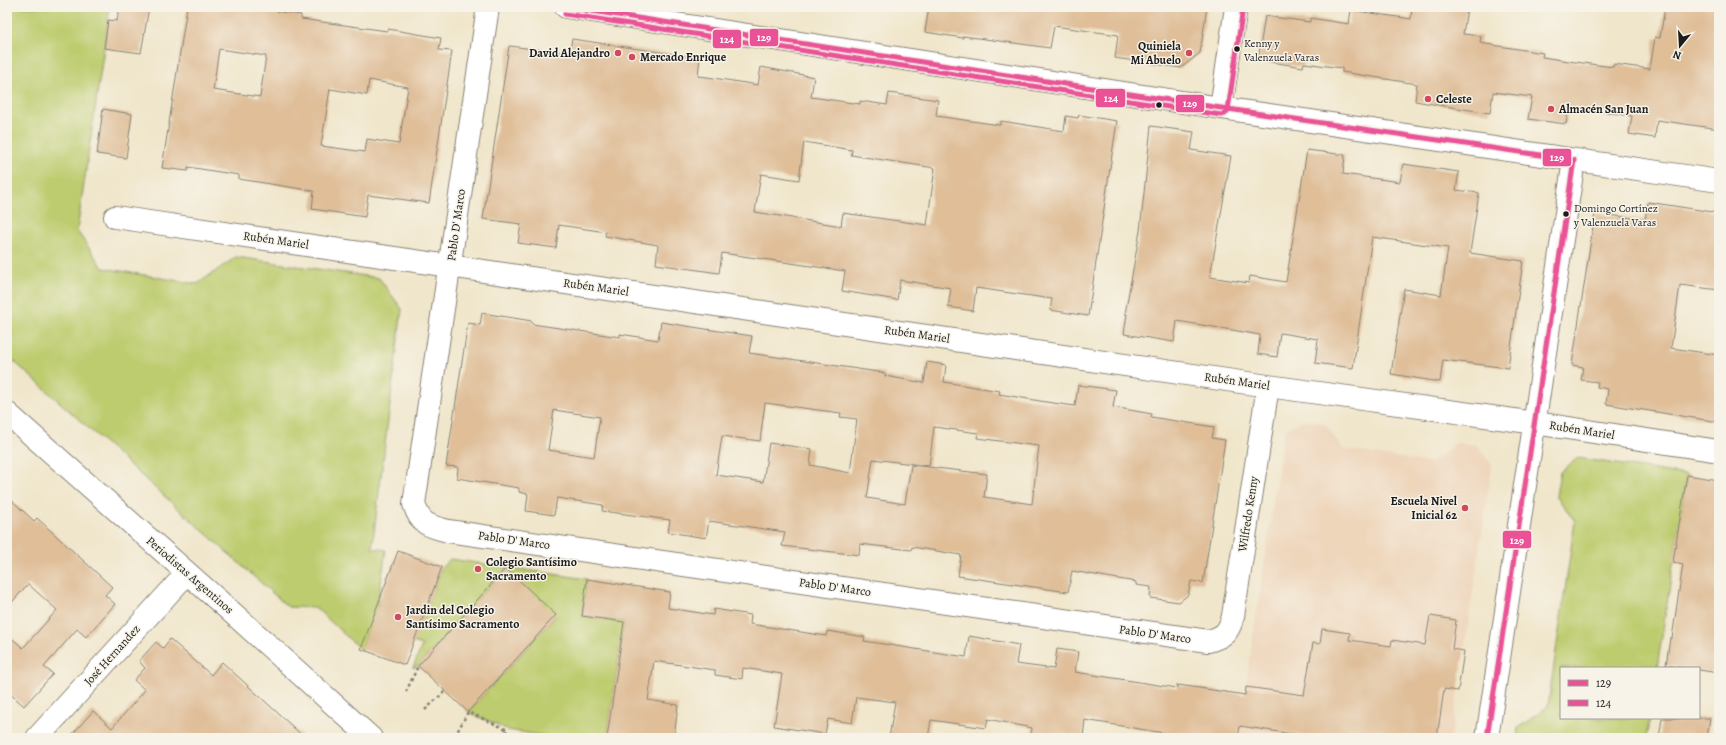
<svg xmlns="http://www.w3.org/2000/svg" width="1726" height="745" font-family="Alegreya,serif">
  <rect width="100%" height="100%" fill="#f7f3e8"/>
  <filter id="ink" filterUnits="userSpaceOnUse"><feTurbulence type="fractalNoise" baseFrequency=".025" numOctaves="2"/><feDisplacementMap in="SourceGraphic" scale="8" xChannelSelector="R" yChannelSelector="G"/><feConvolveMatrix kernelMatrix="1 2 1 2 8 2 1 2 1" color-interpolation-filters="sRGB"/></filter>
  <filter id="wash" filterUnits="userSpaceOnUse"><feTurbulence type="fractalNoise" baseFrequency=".012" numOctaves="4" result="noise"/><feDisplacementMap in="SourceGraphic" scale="16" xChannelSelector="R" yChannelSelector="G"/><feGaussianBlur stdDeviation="0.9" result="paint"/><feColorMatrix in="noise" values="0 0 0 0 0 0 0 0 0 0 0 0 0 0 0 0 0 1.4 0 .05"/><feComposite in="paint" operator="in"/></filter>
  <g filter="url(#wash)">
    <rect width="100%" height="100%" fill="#f0e6cb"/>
    <!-- built -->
    <path fill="#eed6bb" d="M 1303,420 L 1324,423 L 1343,449 L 1431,463 L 1456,443 L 1477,445 L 1492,465 L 1451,738 L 1238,738 L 1284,431 Z"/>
    <!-- green -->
    <path fill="#bdcc6e" stroke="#6c7445" d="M 7,7 L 110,7 L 77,231 L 103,268 L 197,284 L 236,257 L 379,278 L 402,309 L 372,548 L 386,550 L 377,608 L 361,650 L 316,608 L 288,607 L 7,355 Z
      M 1578,458 L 1687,475 L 1657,668 L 1561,668 L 1561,718 L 1650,718 L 1646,738 L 1517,738 L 1518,728 L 1548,706 L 1575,521 L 1556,496 L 1560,472 Z
      M 450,559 L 587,579 L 582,616 L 624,622 L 607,738 L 558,738 L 508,730 L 468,712 L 556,616 L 506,568 L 418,666 L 413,668 L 422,645 L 413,642 L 442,567 Z"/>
    <g id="blocks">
      <!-- building -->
      <path fill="#dfbe98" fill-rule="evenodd" d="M 119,7 L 149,7 L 141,53 L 104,48 L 108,20 L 117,21 Z
        M 187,7 L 276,7 L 275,11 L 301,15 L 301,19 L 387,31 L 388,29 L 441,38 L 439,50 L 452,51 L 429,203 L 368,195 L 365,217 L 312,209 L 314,191 L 239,179 L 239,175 L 188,167 L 188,171 L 162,168 ZM 219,49 L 266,56 L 260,97 L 213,90 ZM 369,80 L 408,87 L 399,144 L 367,139 L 365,152 L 321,146 L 330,89 L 367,95 Z
        M 929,7 L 1207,7 L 1200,53 L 1181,68 L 1115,58 L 1118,35 L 1054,26 L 1050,48 L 963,36 L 963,38 L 925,32 Z
        M 1412,7 L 1457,7 L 1467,9 L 1463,34 L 1481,36 L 1480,43 L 1543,53 L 1542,57 L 1575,62 L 1613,67 L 1614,64 L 1650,69 L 1655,37 L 1660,38 L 1665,7 L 1719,7 L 1719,129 L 1657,120 L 1655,138 L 1629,134 L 1632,116 L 1569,107 L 1566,124 L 1528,119 L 1532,97 L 1493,92 L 1490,113 L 1444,106 L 1415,101 L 1417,84 L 1342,72 L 1342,68 L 1304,63 L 1303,67 L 1258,60 L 1265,16 L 1310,22 L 1310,18 L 1349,24 L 1351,10 L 1411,19 Z
        M 572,39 L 700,58 L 698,76 L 707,77 L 758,85 L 761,67 L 814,77 L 811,97 L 860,104 L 860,101 L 887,105 L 889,93 L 938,100 L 936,116 L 957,119 L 1000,125 L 1001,121 L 1064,131 L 1066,116 L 1078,118 L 1079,115 L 1117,121 L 1088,316 L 1050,310 L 1052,299 L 976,288 L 973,311 L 948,307 L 951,288 L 900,280 L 897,300 L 842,291 L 845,271 L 722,253 L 719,273 L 656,264 L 658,245 L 605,236 L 606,232 L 559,225 L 556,248 L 518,243 L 521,224 L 483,219 L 509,46 L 569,53 ZM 804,142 L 852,150 L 851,155 L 935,168 L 927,225 L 843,213 L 841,226 L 755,212 L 761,174 L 799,180 Z
        M 103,109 L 132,114 L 126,158 L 97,154 Z
        M 1151,126 L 1194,132 L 1191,150 L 1231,156 L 1210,277 L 1249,283 L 1250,276 L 1286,282 L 1307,150 L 1345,155 L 1343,174 L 1400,182 L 1403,164 L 1459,172 L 1456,190 L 1479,193 L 1470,253 L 1523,261 L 1508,368 L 1443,360 L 1440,382 L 1391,374 L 1404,289 L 1441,295 L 1448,248 L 1372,237 L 1353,368 L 1315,363 L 1318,339 L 1280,333 L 1277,357 L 1258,354 L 1260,335 L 1232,330 L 1177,321 L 1174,342 L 1124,334 L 1127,314 L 1125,314 L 1140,231 Z
        M 1648,202 L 1719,213 L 1719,290 L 1680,285 L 1671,348 L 1719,355 L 1719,422 L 1606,404 L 1608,389 L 1597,387 L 1598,382 L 1581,380 L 1583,367 L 1572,365 L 1595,213 L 1645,220 Z
        M 482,313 L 532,321 L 532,324 L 620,337 L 620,334 L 658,340 L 661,322 L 699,328 L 752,336 L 749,353 L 885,373 L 885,376 L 924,383 L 927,362 L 946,365 L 944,382 L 1000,391 L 999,394 L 1046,402 L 1075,406 L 1078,385 L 1116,390 L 1113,407 L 1152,414 L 1151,417 L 1214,427 L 1212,438 L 1225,440 L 1203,583 L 1191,581 L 1188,595 L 1179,602 L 1150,598 L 1151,587 L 1136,585 L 1136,582 L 1072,571 L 1068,592 L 958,576 L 961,555 L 912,547 L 911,550 L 860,544 L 859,555 L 782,546 L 785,532 L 709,521 L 706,538 L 668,532 L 670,520 L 602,511 L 603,505 L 557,498 L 554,515 L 526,511 L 528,494 L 519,492 L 519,488 L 457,478 L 458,467 L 446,466 L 468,323 L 480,325 ZM 765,403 L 841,413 L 840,417 L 857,419 L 850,473 L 810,465 L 812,449 L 769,443 L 763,482 L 716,475 L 722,436 L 760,441 ZM 554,410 L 600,417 L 594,457 L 548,450 ZM 934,427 L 978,433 L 977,438 L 1039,446 L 1032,504 L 984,497 L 987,474 L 911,465 L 905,504 L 867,498 L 873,459 L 929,466 Z
        M 1687,475 L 1719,480 L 1719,673 L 1699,670 L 1699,668 L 1683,668 L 1666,665 L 1670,638 L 1672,638 L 1683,564 L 1673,562 Z
        M 7,496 L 34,521 L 37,518 L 112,587 L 105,595 L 115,604 L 86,637 L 77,629 L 44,667 L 53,674 L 24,706 L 7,691 L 7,634 L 23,648 L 57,610 L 28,584 L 7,608 Z
        M 398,551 L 442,567 L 405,665 L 361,649 Z
        M 506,568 L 556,615 L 468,712 L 418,666 Z
        M 587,579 L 670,592 L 668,608 L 713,615 L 714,609 L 751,615 L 750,624 L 826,636 L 827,631 L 865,637 L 864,641 L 966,657 L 969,636 L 1019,645 L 1016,664 L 1054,669 L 1057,649 L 1078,652 L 1075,672 L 1177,688 L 1177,685 L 1193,687 L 1245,695 L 1246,687 L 1304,695 L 1313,643 L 1320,644 L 1322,629 L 1350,633 L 1349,640 L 1391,646 L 1392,640 L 1425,645 L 1430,616 L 1456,620 L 1452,649 L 1464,651 L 1458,691 L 1444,689 L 1437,738 L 1318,738 L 1240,726 L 1238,738 L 1170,738 L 1170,734 L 1085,720 L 1083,737 L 1054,733 L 1053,738 L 1031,738 L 1032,728 L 988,719 L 986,728 L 931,720 L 928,738 L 889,738 L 895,702 L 856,697 L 852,723 L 828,719 L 825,734 L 774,726 L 782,674 L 743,668 L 742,679 L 715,675 L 715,670 L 654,661 L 648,700 L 678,705 L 674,738 L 607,738 L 624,622 L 582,616 Z
        M 170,639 L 211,675 L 222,662 L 305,738 L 69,738 L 93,711 L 112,728 L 145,690 L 134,680 L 145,668 L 139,661 L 156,642 L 163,648 Z
        M 1662,718 L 1710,718 L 1707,738 L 1659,738 Z"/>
    </g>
  </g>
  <g filter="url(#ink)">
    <use href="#blocks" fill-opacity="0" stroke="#868174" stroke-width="1"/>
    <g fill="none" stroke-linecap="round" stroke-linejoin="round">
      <!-- minor casing -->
      <g stroke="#868174" stroke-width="24">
        <path id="minor" d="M 488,7 L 414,504 C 420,524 428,526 448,531 L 1208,641 C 1224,637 1229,632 1233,616 L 1268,386
          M 566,7 L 1221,108 L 1719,181
          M 1221,108 L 1236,7
          M 115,217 L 1268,386 L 1535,423 L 1719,451
          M 7,413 L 237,617 L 371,738
          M 37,738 L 187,573
          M 1487,738 L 1574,160"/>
      </g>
      <!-- path -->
      <path stroke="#868174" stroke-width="2.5" stroke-dasharray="3 3" stroke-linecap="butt" d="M 406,692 L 418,666
        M 425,710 L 445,691
        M 455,736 L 468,712 L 508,730 L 501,738"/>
      <!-- minor -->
      <use href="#minor" stroke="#fff" stroke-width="22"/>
      <!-- bus-1 casing -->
      <g stroke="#f7f3e8" stroke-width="8">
        <path id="bus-1" d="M 566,7 L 1221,108 L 1574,160 L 1487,738"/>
      </g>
      <!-- bus-2 casing -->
      <g stroke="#f7f3e8" stroke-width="8">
        <path id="bus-2" d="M 565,14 L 1221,115 L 1225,114 L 1228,110 L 1243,8"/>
      </g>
      <!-- bus-1 -->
      <use href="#bus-1" stroke="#e95297" stroke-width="5"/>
      <!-- bus-2 -->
      <use href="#bus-2" stroke="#e95297" stroke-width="5"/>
    </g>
  </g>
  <!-- markers -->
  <g fill="#1c1c1c" stroke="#f7f3e8" stroke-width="1.5">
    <circle cx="1237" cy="49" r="3.5"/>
    <circle cx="1159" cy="105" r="3.5"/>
    <circle cx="1566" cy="214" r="3.5"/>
  </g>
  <g fill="#d1495b" stroke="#f7f3e8" stroke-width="1.5">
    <circle cx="618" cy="53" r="4"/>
    <circle cx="1189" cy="53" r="4"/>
    <circle cx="632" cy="57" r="4"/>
    <circle cx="1428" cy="99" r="4"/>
    <circle cx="1551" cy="109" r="4"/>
    <circle cx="1465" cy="508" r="4"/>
    <circle cx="478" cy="569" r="4"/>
    <circle cx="398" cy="617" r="4"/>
  </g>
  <g text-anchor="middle" stroke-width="3" stroke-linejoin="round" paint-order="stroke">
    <!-- bus labels -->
    <g font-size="11" fill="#1c1c1c" stroke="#f7f3e8" text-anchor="start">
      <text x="1244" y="47">Kenny y<tspan x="1244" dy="14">Valenzuela Varas</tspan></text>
      <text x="1574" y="212">Domingo Cortínez<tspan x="1574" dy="14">y Valenzuela Varas</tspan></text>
    </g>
    <!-- poi labels -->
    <g font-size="12" font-weight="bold" fill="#1c1c1c" stroke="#f7f3e8" text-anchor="start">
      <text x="1181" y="50" text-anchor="end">Quiniela<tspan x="1181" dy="14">Mi Abuelo</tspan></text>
      <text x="610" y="57" text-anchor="end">David Alejandro</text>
      <text x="640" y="61">Mercado Enrique</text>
      <text x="1436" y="103">Celeste</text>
      <text x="1559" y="113">Almacén San Juan</text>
      <text x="1457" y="505" text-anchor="end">Escuela Nivel<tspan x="1457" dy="14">Inicial 62</tspan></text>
      <text x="486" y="566">Colegio Santísimo<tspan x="486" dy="14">Sacramento</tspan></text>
      <text x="406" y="614">Jardin del Colegio<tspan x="406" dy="14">Santísimo Sacramento</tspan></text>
    </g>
    <!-- street labels -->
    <g font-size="12" fill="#1c1c1c" stroke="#f7f3e8">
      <text transform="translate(456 225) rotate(-82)" y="4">Pablo D' Marco</text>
      <text transform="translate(276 240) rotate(8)" y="4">Rubén Mariel</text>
      <text transform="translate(596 287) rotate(8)" y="4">Rubén Mariel</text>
      <text transform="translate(917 334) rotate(8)" y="4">Rubén Mariel</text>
      <text transform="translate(1237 381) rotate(8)" y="4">Rubén Mariel</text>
      <text transform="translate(1582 430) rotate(9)" y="4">Rubén Mariel</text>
      <text transform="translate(1248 514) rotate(-81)" y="4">Wilfredo Kenny</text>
      <text transform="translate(514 540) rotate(8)" y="4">Pablo D' Marco</text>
      <text transform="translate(190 575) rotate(41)" y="4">Periodistas Argentinos</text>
      <text transform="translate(835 587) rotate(8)" y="4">Pablo D' Marco</text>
      <text transform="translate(1155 634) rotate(8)" y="4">Pablo D' Marco</text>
      <text transform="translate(112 655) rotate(-48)" y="4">José Hernandez</text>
    </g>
  </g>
  <g stroke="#f7f3e8" stroke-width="1.5">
    <rect x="749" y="28" width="30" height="19" rx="4" fill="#e95297"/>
    <rect x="712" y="29" width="30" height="20" rx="4" fill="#e95297"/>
    <rect x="1095" y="88" width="31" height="20" rx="4" fill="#e95297"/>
    <rect x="1175" y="94" width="30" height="19" rx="4" fill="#e95297"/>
    <rect x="1542" y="148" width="30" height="19" rx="4" fill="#e95297"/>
    <rect x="1502" y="530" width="30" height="19" rx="4" fill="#e95297"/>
  </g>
  <g font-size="11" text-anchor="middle" font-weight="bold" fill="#fff">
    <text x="764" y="41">129</text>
    <text x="727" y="43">124</text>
    <text x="1111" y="102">124</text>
    <text x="1190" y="107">129</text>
    <text x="1557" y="161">129</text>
    <text x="1517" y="544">129</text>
  </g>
  <!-- margin -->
  <rect width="1726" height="745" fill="none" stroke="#f7f3e8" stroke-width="24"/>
  <!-- legend -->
  <rect x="1560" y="667" width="140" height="52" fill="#f7f3e8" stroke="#9f9d96"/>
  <rect x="1568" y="680" width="20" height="6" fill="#e95297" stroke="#9f9d96"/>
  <text x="1596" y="687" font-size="12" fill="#1c1c1c">129</text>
  <rect x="1568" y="700" width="20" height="6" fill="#e95297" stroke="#9f9d96"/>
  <text x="1596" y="707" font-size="12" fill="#1c1c1c">124</text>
  <!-- north arrow -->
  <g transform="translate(1680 46) rotate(198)" stroke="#f7f3e8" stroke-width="3" paint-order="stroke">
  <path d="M0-3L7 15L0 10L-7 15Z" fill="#1c1c1c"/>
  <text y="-6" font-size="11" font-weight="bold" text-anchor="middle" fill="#1c1c1c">N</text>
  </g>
</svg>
